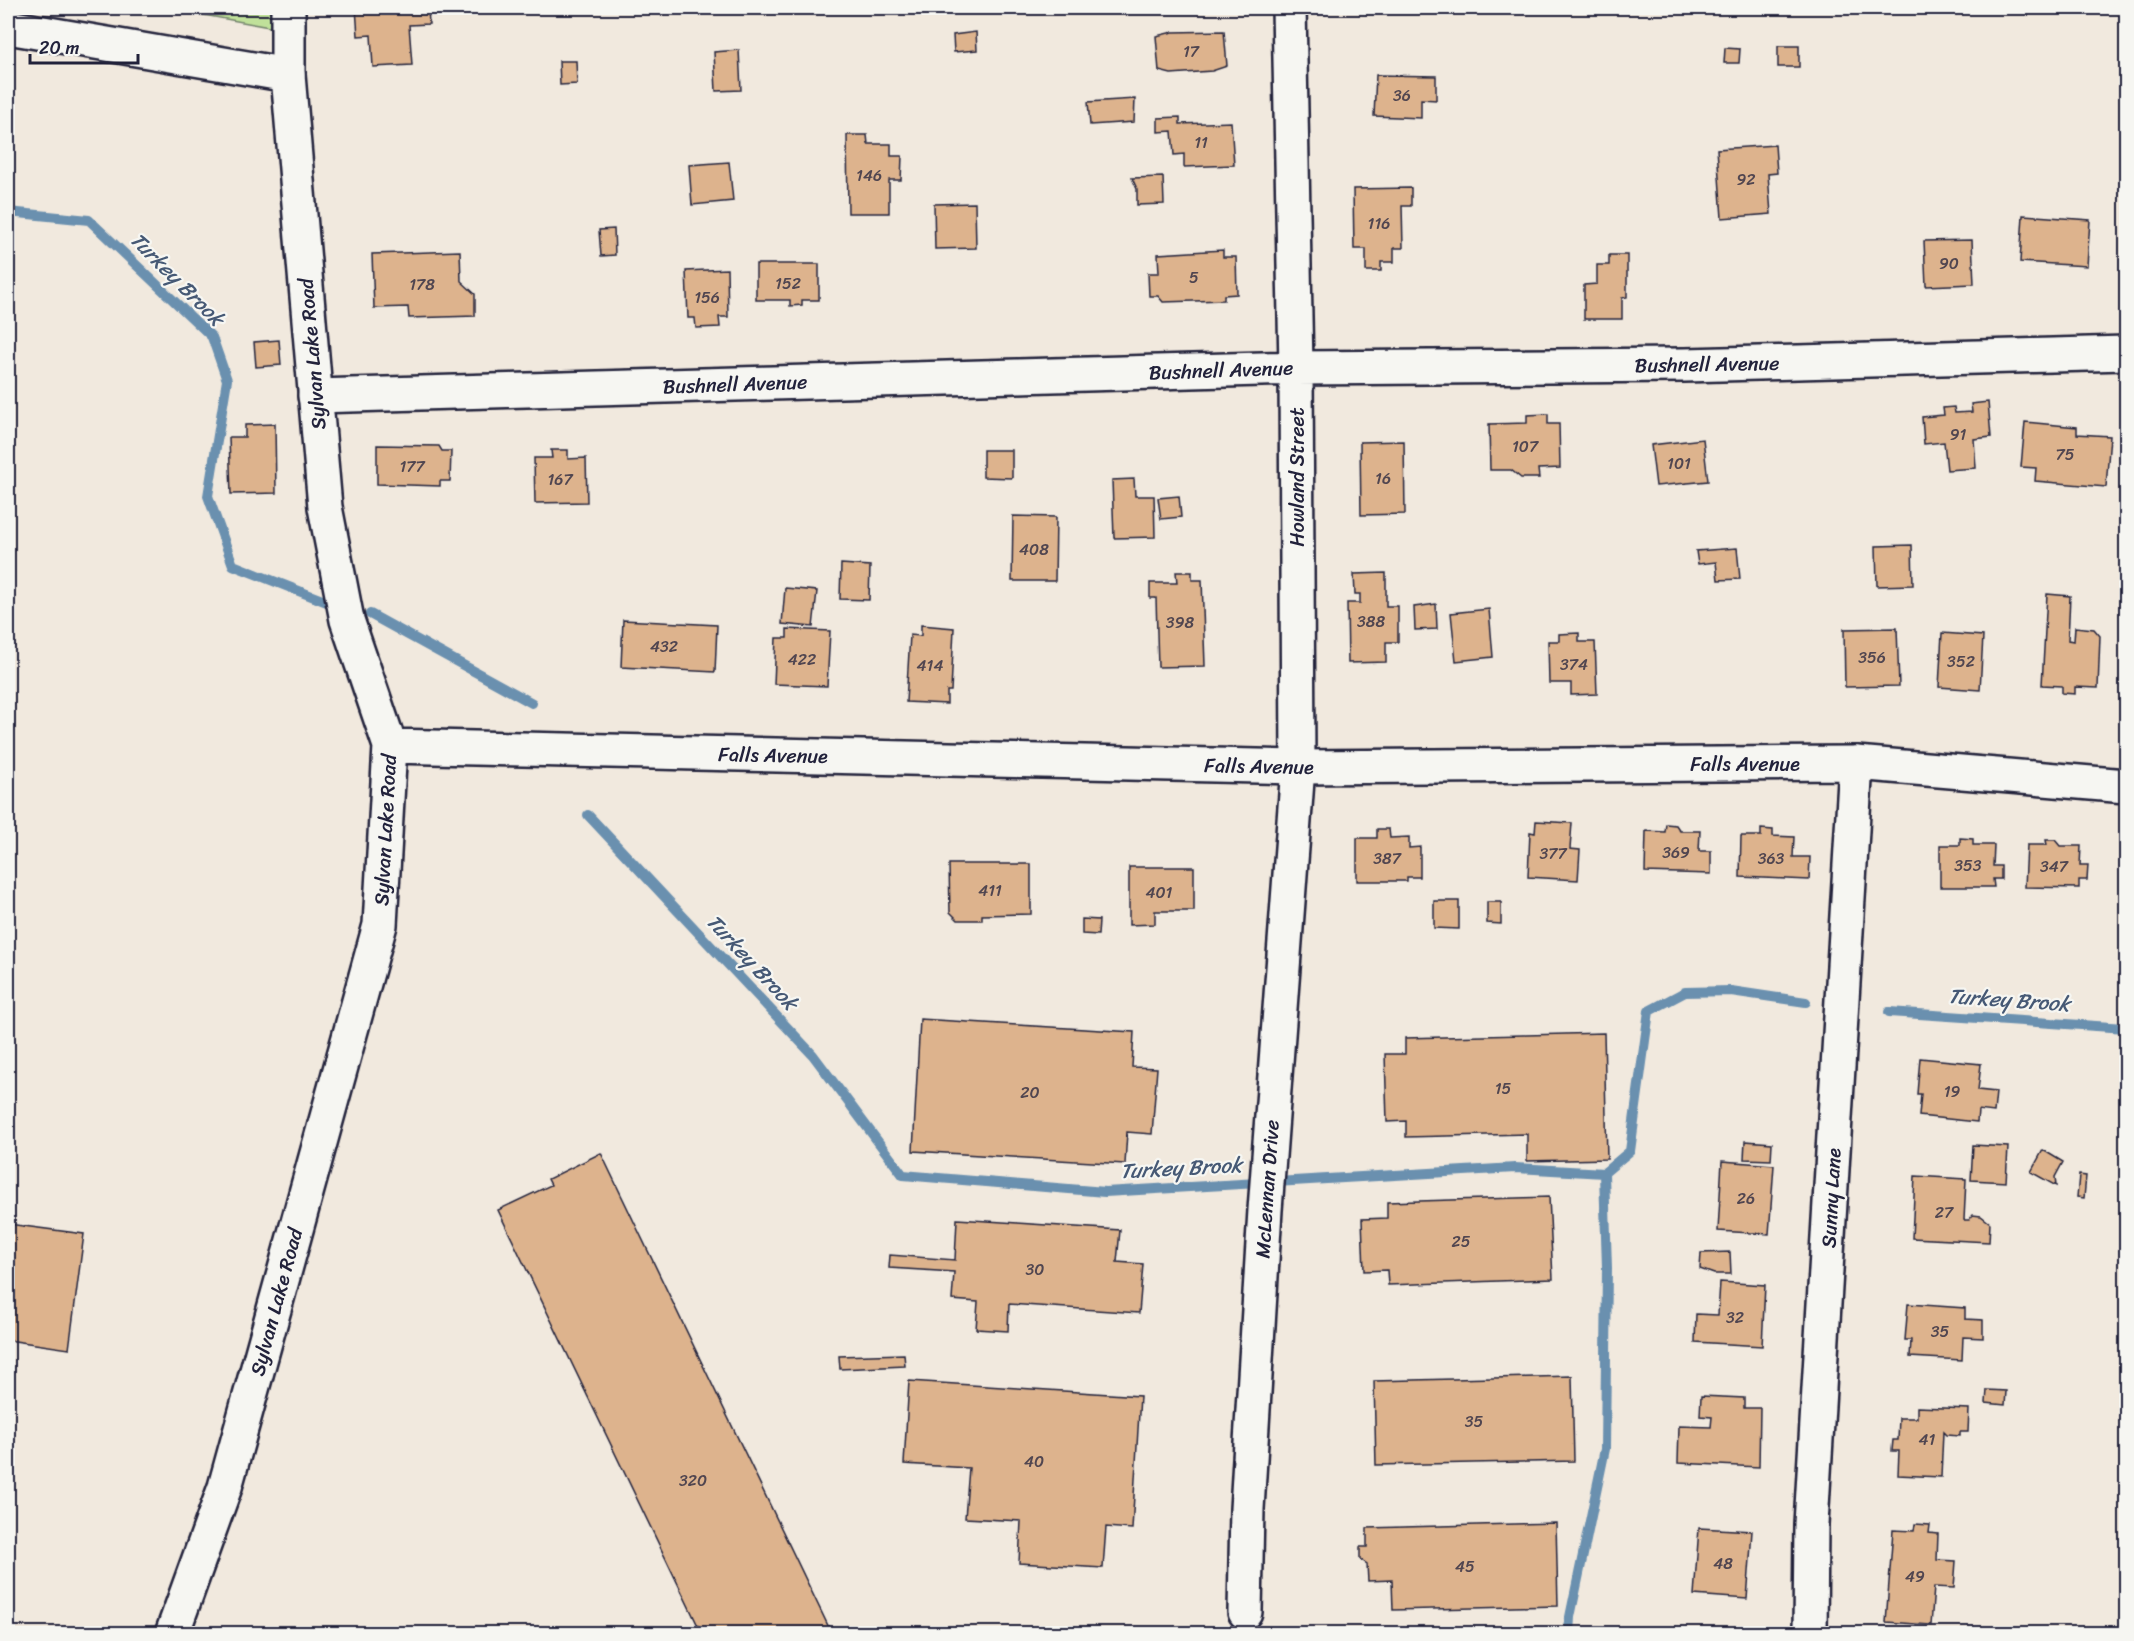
<svg xmlns="http://www.w3.org/2000/svg" width="2134" height="1641" font-family="Sriracha,sans-serif">
  <rect width="100%" height="100%" fill="#f1e9de"/>
  <filter id="ink" filterUnits="userSpaceOnUse"><feTurbulence type="fractalNoise" baseFrequency=".0167" numOctaves="2"/><feDisplacementMap in="SourceGraphic" scale="12" xChannelSelector="R" yChannelSelector="G"/><feConvolveMatrix kernelMatrix="1 2 1 2 8 2 1 2 1" color-interpolation-filters="sRGB"/></filter>
  <g filter="url(#ink)">
    <!-- green -->
    <path fill="#c0e19a" stroke="#71826a" stroke-width="1.5" d="M 165,8 L 276,8 L 275,28 Z"/>
    <g fill="none" stroke-linecap="round" stroke-linejoin="round">
      <!-- stream -->
      <path stroke="#6b90af" stroke-width="10" d="M 8,212 L 89,220 L 212,337 L 227,380 L 208,496 L 233,565 L 327,602
        M 370,614 L 532,703
        M 588,815 L 813,1055 L 903,1175 L 1105,1192 L 1515,1168 L 1604,1173 L 1630,1151 L 1649,1011 L 1685,992 L 1731,991 L 1806,1002
        M 1889,1012 L 2126,1028
        M 1569,1634 L 1570,1617 L 1605,1449 L 1607,1268 L 1604,1173"/>
    </g>
    <!-- building -->
    <path fill="#ddb38d" stroke="#22223b" stroke-width="1.5" d="M 356,8 L 428,8 L 429,24 L 409,25 L 412,65 L 373,67 L 371,35 L 358,36 Z
      M 1224,31 L 1227,66 L 1212,71 L 1171,74 L 1159,71 L 1156,36 L 1173,32 Z
      M 976,32 L 977,50 L 954,52 L 953,35 Z
      M 1778,46 L 1799,46 L 1799,67 L 1778,67 Z
      M 1725,48 L 1740,49 L 1739,63 L 1724,63 Z
      M 739,50 L 741,90 L 716,91 L 714,52 Z
      M 559,61 L 576,61 L 577,84 L 560,85 Z
      M 1376,75 L 1436,76 L 1436,100 L 1421,99 L 1421,118 L 1374,116 Z
      M 1135,99 L 1134,122 L 1090,125 L 1088,102 Z
      M 1180,117 L 1180,124 L 1231,122 L 1234,165 L 1184,167 L 1184,154 L 1174,155 L 1172,131 L 1158,132 L 1158,118 Z
      M 847,135 L 867,135 L 868,144 L 891,144 L 891,156 L 902,156 L 901,180 L 889,180 L 889,213 L 848,213 Z
      M 1775,145 L 1777,173 L 1768,174 L 1771,214 L 1722,218 L 1717,149 Z
      M 729,162 L 733,201 L 692,205 L 689,165 Z
      M 1163,177 L 1164,204 L 1137,205 L 1137,189 L 1132,178 Z
      M 1411,188 L 1411,206 L 1402,206 L 1403,248 L 1394,248 L 1394,262 L 1381,262 L 1381,271 L 1366,271 L 1366,249 L 1354,249 L 1353,189 Z
      M 975,203 L 976,248 L 935,249 L 934,204 Z
      M 2023,215 L 2090,220 L 2087,266 L 2020,262 Z
      M 614,229 L 615,255 L 601,256 L 599,230 Z
      M 1972,240 L 1974,284 L 1926,286 L 1924,241 Z
      M 1223,250 L 1223,257 L 1236,257 L 1237,294 L 1224,295 L 1224,300 L 1163,302 L 1158,296 L 1149,296 L 1148,273 L 1159,273 L 1158,254 Z
      M 460,251 L 461,281 L 475,294 L 475,316 L 409,318 L 408,307 L 374,308 L 372,254 Z
      M 1609,255 L 1627,255 L 1627,297 L 1622,298 L 1622,319 L 1584,319 L 1584,285 L 1597,284 L 1597,265 L 1609,265 Z
      M 756,264 L 819,264 L 819,300 L 802,300 L 802,305 L 790,306 L 790,300 L 756,300 Z
      M 727,269 L 728,317 L 719,317 L 720,327 L 696,328 L 695,318 L 688,318 L 686,271 Z
      M 279,340 L 281,365 L 256,367 L 254,342 Z
      M 1988,402 L 1991,437 L 1974,439 L 1976,468 L 1947,470 L 1944,442 L 1924,444 L 1922,417 L 1944,415 L 1943,408 L 1954,407 L 1955,413 L 1972,412 L 1971,404 Z
      M 1548,414 L 1548,424 L 1559,424 L 1560,468 L 1538,469 L 1539,478 L 1521,478 L 1511,470 L 1490,470 L 1489,424 L 1527,423 L 1527,415 Z
      M 2025,422 L 2077,427 L 2077,434 L 2110,436 L 2106,487 L 2035,481 L 2036,468 L 2021,467 Z
      M 275,424 L 276,493 L 231,494 L 229,437 L 245,437 L 245,425 Z
      M 1703,439 L 1708,481 L 1656,486 L 1651,445 Z
      M 1404,441 L 1405,514 L 1361,515 L 1360,442 Z
      M 377,445 L 439,446 L 442,451 L 451,451 L 450,481 L 440,481 L 440,486 L 377,484 Z
      M 551,450 L 568,450 L 568,459 L 586,458 L 587,502 L 535,503 L 534,458 L 552,458 Z
      M 983,450 L 1012,450 L 1012,478 L 983,477 Z
      M 1134,479 L 1135,496 L 1154,496 L 1155,537 L 1114,538 L 1112,480 Z
      M 1179,496 L 1181,517 L 1161,519 L 1158,498 Z
      M 1013,516 L 1056,517 L 1055,581 L 1012,581 Z
      M 1912,545 L 1913,585 L 1877,586 L 1876,546 Z
      M 1737,548 L 1740,579 L 1718,580 L 1716,562 L 1698,564 L 1696,551 Z
      M 841,564 L 870,566 L 869,600 L 840,599 Z
      M 1176,572 L 1192,572 L 1192,580 L 1202,580 L 1205,666 L 1158,667 L 1156,598 L 1150,598 L 1150,583 L 1177,583 Z
      M 1386,573 L 1386,606 L 1398,606 L 1398,642 L 1386,642 L 1386,662 L 1348,663 L 1347,603 L 1360,603 L 1360,594 L 1355,594 L 1354,574 Z
      M 785,588 L 817,591 L 813,627 L 782,624 Z
      M 2047,594 L 2070,596 L 2068,640 L 2074,641 L 2075,627 L 2094,629 L 2100,636 L 2098,688 L 2075,687 L 2075,694 L 2062,693 L 2062,686 L 2042,685 Z
      M 1436,604 L 1437,629 L 1415,630 L 1414,607 Z
      M 1489,609 L 1493,657 L 1456,661 L 1451,613 Z
      M 623,620 L 717,625 L 715,672 L 621,667 Z
      M 921,625 L 954,628 L 951,691 L 947,691 L 947,704 L 906,702 L 910,635 L 921,636 Z
      M 1897,628 L 1899,686 L 1845,687 L 1844,629 Z
      M 787,629 L 830,631 L 827,686 L 774,684 L 776,638 L 787,638 Z
      M 1579,633 L 1579,642 L 1595,642 L 1597,694 L 1571,695 L 1571,683 L 1549,683 L 1548,641 L 1559,641 L 1559,634 Z
      M 1942,633 L 1983,636 L 1980,690 L 1939,687 Z
      M 1536,821 L 1572,823 L 1570,849 L 1580,850 L 1578,880 L 1528,877 L 1530,832 L 1535,833 Z
      M 1666,824 L 1676,825 L 1680,831 L 1700,831 L 1699,851 L 1711,851 L 1711,874 L 1645,872 L 1646,831 L 1665,832 Z
      M 1377,829 L 1389,829 L 1390,838 L 1409,837 L 1409,848 L 1420,847 L 1420,877 L 1407,877 L 1407,881 L 1357,881 L 1357,838 L 1377,838 Z
      M 1761,829 L 1773,830 L 1773,836 L 1794,837 L 1793,857 L 1810,857 L 1809,880 L 1740,877 L 1741,836 L 1761,836 Z
      M 1960,838 L 1973,839 L 1973,845 L 1994,845 L 1993,866 L 2001,866 L 2001,879 L 1993,879 L 1994,887 L 1940,887 L 1940,845 L 1960,845 Z
      M 2046,840 L 2055,840 L 2060,846 L 2081,846 L 2080,865 L 2088,865 L 2087,880 L 2079,880 L 2079,888 L 2025,887 L 2027,845 L 2047,845 Z
      M 2126,852 L 2126,893 L 2122,893 Z
      M 949,864 L 1031,864 L 1031,914 L 982,915 L 982,920 L 958,920 L 950,912 Z
      M 1129,867 L 1194,867 L 1194,911 L 1155,911 L 1155,924 L 1129,925 Z
      M 1434,901 L 1459,901 L 1459,929 L 1434,928 Z
      M 1487,902 L 1501,902 L 1501,924 L 1487,923 Z
      M 1082,919 L 1099,920 L 1098,935 L 1082,934 Z
      M 920,1019 L 1134,1032 L 1132,1067 L 1157,1068 L 1152,1134 L 1127,1132 L 1125,1164 L 913,1151 Z
      M 1604,1033 L 1607,1159 L 1527,1161 L 1527,1134 L 1406,1137 L 1406,1121 L 1387,1122 L 1385,1054 L 1405,1054 L 1405,1038 Z
      M 1920,1058 L 1981,1064 L 1978,1090 L 1996,1092 L 1994,1112 L 1978,1110 L 1977,1122 L 1919,1116 L 1921,1094 L 1917,1094 Z
      M 1745,1141 L 1772,1143 L 1771,1160 L 1744,1159 Z
      M 1973,1145 L 2008,1147 L 2006,1182 L 1971,1180 Z
      M 2043,1150 L 2063,1162 L 2055,1177 L 2056,1186 L 2031,1172 Z
      M 601,1153 L 832,1634 L 702,1634 L 498,1210 L 551,1185 L 548,1179 Z
      M 1722,1161 L 1774,1165 L 1769,1234 L 1718,1231 Z
      M 2079,1175 L 2086,1176 L 2084,1198 L 2077,1197 Z
      M 1915,1176 L 1966,1179 L 1964,1220 L 1969,1220 L 1973,1215 L 1981,1216 L 1990,1223 L 1989,1242 L 1912,1238 Z
      M 1549,1197 L 1553,1279 L 1388,1285 L 1387,1270 L 1364,1271 L 1362,1219 L 1387,1218 L 1387,1202 Z
      M 957,1219 L 1120,1230 L 1117,1262 L 1143,1264 L 1139,1313 L 1009,1304 L 1008,1331 L 976,1329 L 978,1302 L 952,1300 L 954,1272 L 889,1268 L 890,1255 L 955,1260 Z
      M 8,1224 L 84,1234 L 69,1349 L 8,1340 Z
      M 1730,1252 L 1731,1274 L 1714,1274 L 1700,1269 L 1701,1253 Z
      M 1720,1282 L 1765,1285 L 1762,1346 L 1695,1342 L 1696,1314 L 1718,1315 Z
      M 1908,1304 L 1965,1308 L 1965,1319 L 1983,1320 L 1983,1338 L 1963,1337 L 1962,1360 L 1910,1357 L 1911,1340 L 1905,1340 Z
      M 904,1354 L 905,1366 L 840,1369 L 839,1356 Z
      M 1572,1376 L 1574,1461 L 1376,1465 L 1374,1381 Z
      M 909,1381 L 1140,1396 L 1132,1529 L 1106,1527 L 1103,1568 L 1019,1563 L 1021,1521 L 965,1518 L 969,1468 L 904,1464 Z
      M 1987,1390 L 2006,1391 L 2005,1405 L 1986,1403 Z
      M 1701,1396 L 1744,1398 L 1744,1408 L 1760,1408 L 1759,1467 L 1678,1463 L 1679,1426 L 1711,1427 L 1712,1417 L 1700,1416 Z
      M 1917,1407 L 1969,1409 L 1968,1432 L 1960,1432 L 1960,1436 L 1946,1435 L 1943,1432 L 1941,1477 L 1898,1475 L 1899,1451 L 1892,1451 L 1893,1440 L 1898,1440 L 1899,1418 L 1917,1418 Z
      M 1556,1523 L 1558,1606 L 1393,1610 L 1392,1580 L 1368,1581 L 1367,1564 L 1360,1559 L 1360,1547 L 1367,1547 L 1367,1528 Z
      M 1915,1524 L 1930,1525 L 1929,1533 L 1938,1534 L 1937,1560 L 1956,1561 L 1954,1588 L 1934,1587 L 1931,1625 L 1886,1622 L 1893,1530 L 1914,1531 Z
      M 1699,1528 L 1752,1531 L 1747,1599 L 1694,1595 Z"/>
    <g fill="none" stroke-linecap="round" stroke-linejoin="round">
      <!-- street casing -->
      <g stroke="#22223b" stroke-width="38">
        <path id="street" d="M 288,75 L 288,8
          M 315,396 L 1296,368 L 1685,365 L 2126,353
          M 1245,1612 L 1247,1509 L 1265,1210 L 1298,767 L 1296,368 L 1289,8
          M 1810,1634 L 1811,1524 L 1856,763"/>
      </g>
      <!-- secondary casing -->
      <g stroke="#22223b" stroke-width="38">
        <path id="secondary" d="M 8,27 L 288,75 L 325,507 L 347,620 L 390,746 L 380,925 L 225,1487 L 172,1634
          M 390,746 L 1298,767 L 1856,763 L 2126,786"/>
      </g>
      <!-- street -->
      <use href="#street" stroke="#f6f6f2" stroke-width="33"/>
      <!-- secondary -->
      <use href="#secondary" stroke="#f6f6f2" stroke-width="33"/>
    </g>
  </g>
  <g text-anchor="middle" stroke-width="4.5" stroke-linejoin="round" paint-order="stroke">
    <!-- number labels -->
    <g font-size="16" fill="#514650">
      <text x="1191" y="57">17</text>
      <text x="1402" y="101">36</text>
      <text x="1201" y="148">11</text>
      <text x="869" y="181">146</text>
      <text x="1746" y="185">92</text>
      <text x="1379" y="229">116</text>
      <text x="1949" y="269">90</text>
      <text x="1194" y="283">5</text>
      <text x="788" y="289">152</text>
      <text x="422" y="290">178</text>
      <text x="707" y="303">156</text>
      <text x="1958" y="440">91</text>
      <text x="1525" y="452">107</text>
      <text x="2065" y="460">75</text>
      <text x="1679" y="469">101</text>
      <text x="412" y="472">177</text>
      <text x="1383" y="484">16</text>
      <text x="560" y="485">167</text>
      <text x="1034" y="555">408</text>
      <text x="1371" y="627">388</text>
      <text x="1180" y="628">398</text>
      <text x="664" y="652">432</text>
      <text x="1872" y="663">356</text>
      <text x="802" y="665">422</text>
      <text x="1961" y="667">352</text>
      <text x="1574" y="670">374</text>
      <text x="930" y="671">414</text>
      <text x="1676" y="858">369</text>
      <text x="1553" y="859">377</text>
      <text x="1387" y="864">387</text>
      <text x="1771" y="864">363</text>
      <text x="1968" y="871">353</text>
      <text x="2054" y="872">347</text>
      <text x="990" y="896">411</text>
      <text x="1159" y="898">401</text>
      <text x="1503" y="1094">15</text>
      <text x="1952" y="1097">19</text>
      <text x="1030" y="1098">20</text>
      <text x="1746" y="1204">26</text>
      <text x="1944" y="1218">27</text>
      <text x="1461" y="1247">25</text>
      <text x="1035" y="1275">30</text>
      <text x="1735" y="1323">32</text>
      <text x="1940" y="1337">35</text>
      <text x="1474" y="1427">35</text>
      <text x="1927" y="1445">41</text>
      <text x="1034" y="1467">40</text>
      <text x="693" y="1486">320</text>
      <text x="1723" y="1569">48</text>
      <text x="1465" y="1572">45</text>
      <text x="1915" y="1582">49</text>
    </g>
    <!-- street labels -->
    <g font-size="20" fill="#22223b" stroke="#f6f6f2">
      <text transform="translate(312 354) rotate(-95)" y="7">Sylvan Lake Road</text>
      <text transform="translate(1707 364) rotate(-1)" y="7">Bushnell Avenue</text>
      <text transform="translate(1221 370) rotate(-2)" y="7">Bushnell Avenue</text>
      <text transform="translate(735 384) rotate(-2)" y="7">Bushnell Avenue</text>
      <text transform="translate(1297 477) rotate(-90)" y="7">Howland Street</text>
      <text transform="translate(773 755) rotate(1)" y="7">Falls Avenue</text>
      <text x="1745" y="771">Falls Avenue</text>
      <text transform="translate(1259 766) rotate(1)" y="7">Falls Avenue</text>
      <text transform="translate(385 830) rotate(-87)" y="7">Sylvan Lake Road</text>
      <text transform="translate(1267 1189) rotate(-86)" y="7">McLennan Drive</text>
      <text transform="translate(1831 1198) rotate(-87)" y="7">Sunny Lane</text>
      <text transform="translate(276 1302) rotate(-75)" y="7">Sylvan Lake Road</text>
    </g>
    <!-- water labels -->
    <g font-size="21" font-style="italic" fill="#465975" stroke="#f6f6f2">
      <text transform="translate(177 279) rotate(45)" y="7">Turkey Brook</text>
      <text transform="translate(752 962) rotate(47)" y="7">Turkey Brook</text>
      <text transform="translate(2009 1000) rotate(4)" y="7">Turkey Brook</text>
      <text transform="translate(1181 1168) rotate(-3)" y="7">Turkey Brook</text>
    </g>
  </g>
  <!-- margin -->
  <rect width="2134" height="1641" fill="none" stroke="#f6f6f2" stroke-width="30"/>
  <rect x="15" y="15" width="2104" height="1611" fill="none" stroke="#22223b" stroke-width="2" filter="url(#ink)"/>
  <!-- scale -->
  <path d="M30 54v9h108v-9" fill="none" stroke="#22223b" stroke-width="3"/>
  <text x="39" y="54" font-size="18" fill="#22223b" stroke="#f6f6f2" stroke-width="4.5" paint-order="stroke">20 m</text>
</svg>
